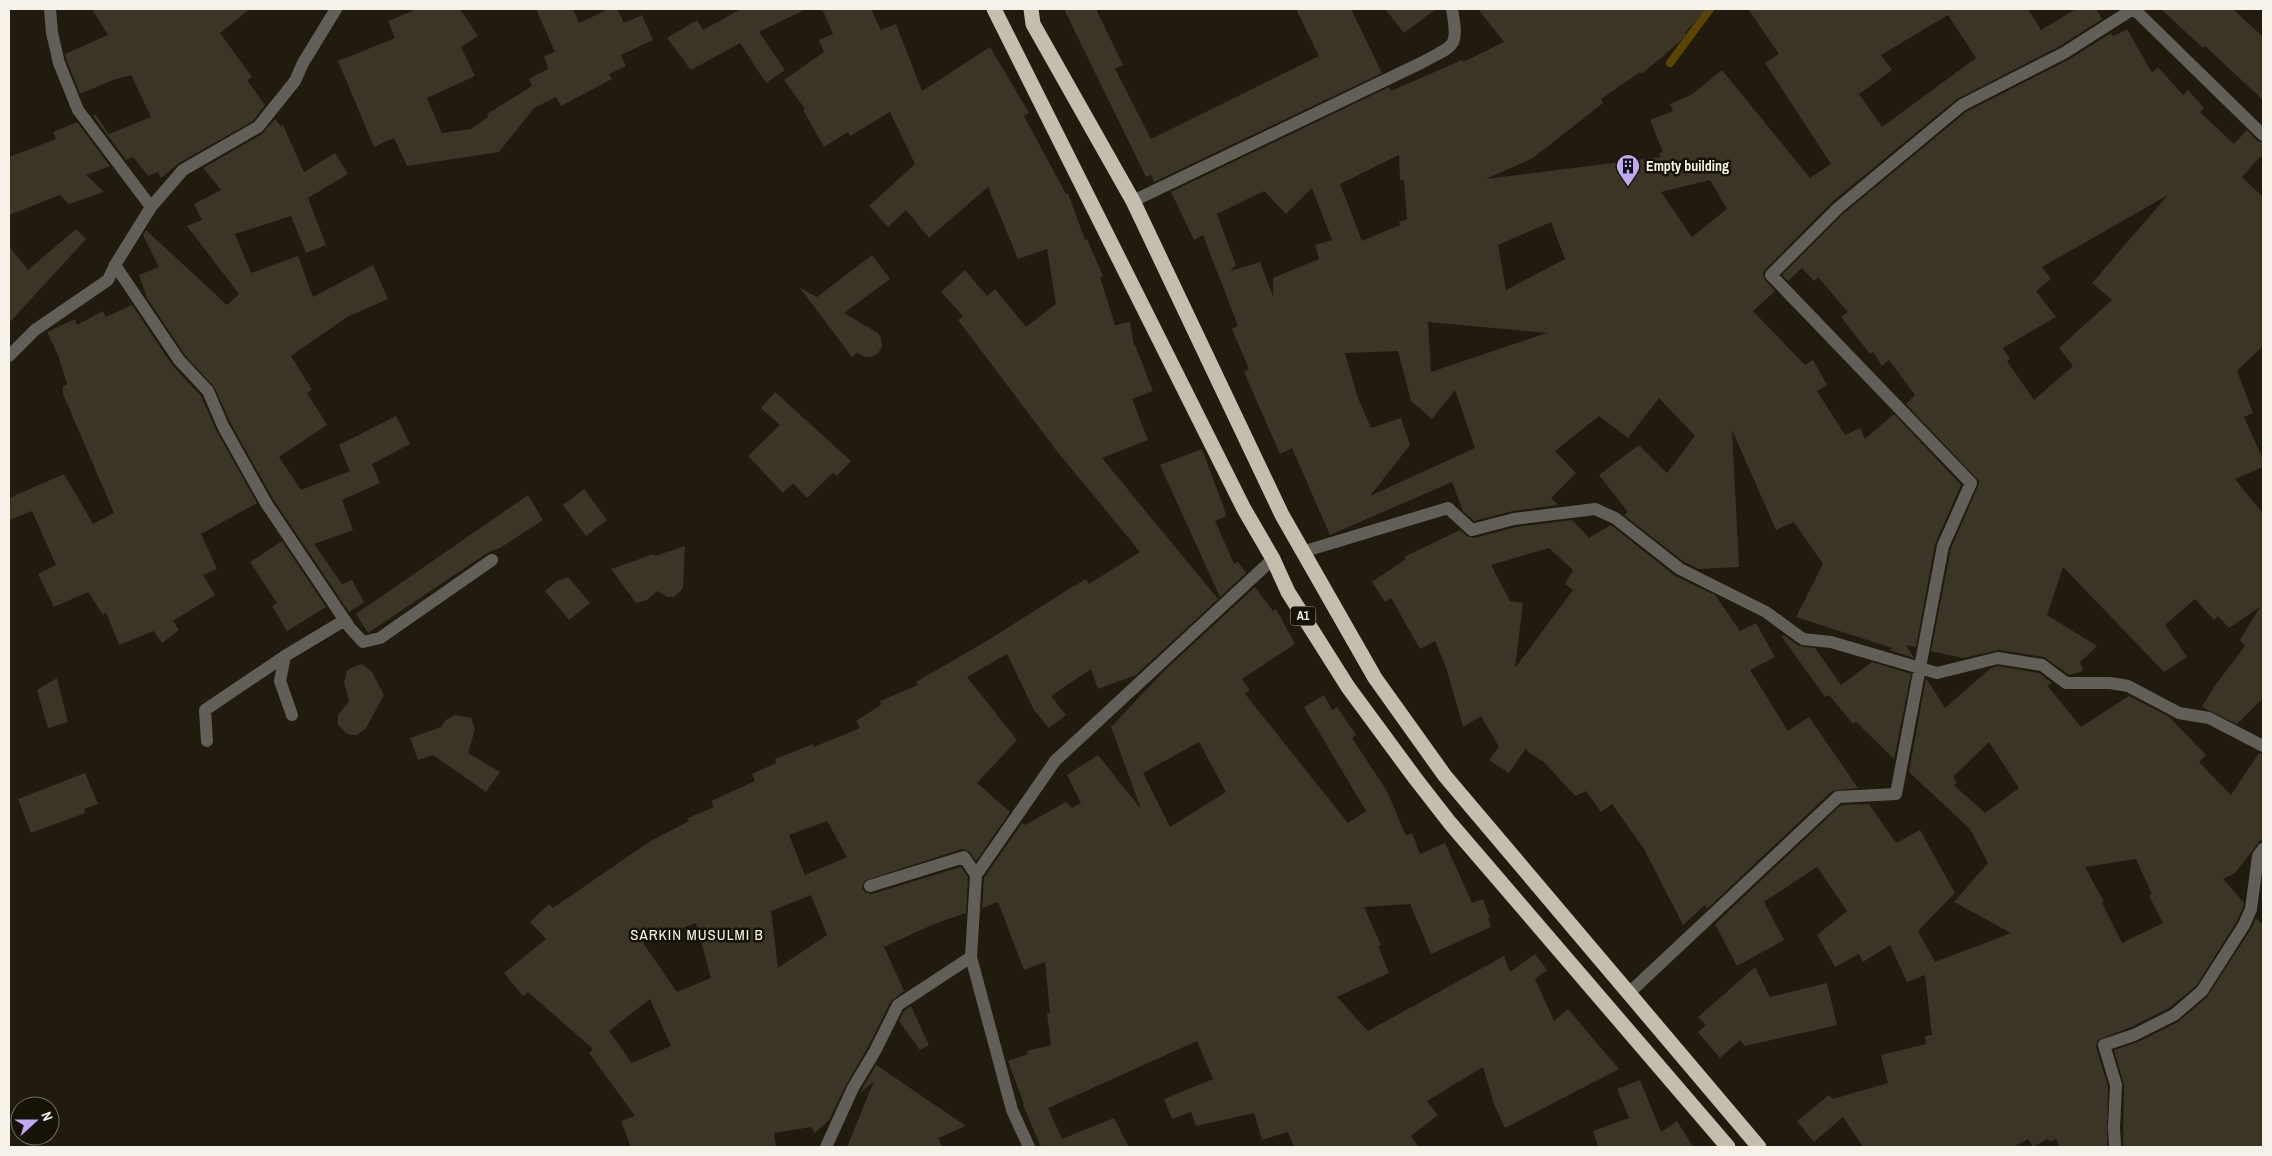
<svg xmlns="http://www.w3.org/2000/svg" width="2272" height="1156" font-family="'Archivo Narrow',sans-serif">
  <rect width="100%" height="100%" fill="#201b0e"/>
  <g fill="none" stroke-linecap="round" stroke-linejoin="round">
    <!-- stream -->
    <path stroke="#5b4501" stroke-width="8" d="M 1670,63 L 1710,9"/>
  </g>
  <!-- building -->
  <path fill="#3b3528" fill-rule="evenodd" d="M 92,9 L 250,9 L 220,33 L 252,77 L 247,80 L 265,105 L 253,121 L 179,163 L 161,178 L 158,172 L 148,176 L 133,157 L 126,160 L 93,116 L 96,115 L 109,134 L 151,117 L 131,75 L 113,80 L 80,94 L 67,61 L 65,54 L 108,35 Z
    M 417,9 L 460,9 L 478,36 L 461,47 L 475,76 L 427,98 L 442,133 L 471,129 L 488,117 L 487,114 L 532,86 L 529,79 L 548,69 L 544,56 L 555,52 L 536,9 L 573,9 L 579,23 L 609,9 L 617,9 L 624,23 L 642,15 L 653,40 L 621,55 L 626,66 L 609,74 L 612,79 L 561,106 L 556,97 L 534,108 L 499,152 L 407,166 L 394,138 L 374,147 L 338,61 L 395,38 L 388,21 Z
    M 741,9 L 806,9 L 759,32 L 785,70 L 766,83 L 740,43 L 691,70 L 667,38 L 697,20 L 703,30 Z
    M 822,9 L 871,9 L 881,30 L 896,24 L 922,91 L 990,47 L 1029,113 L 1024,116 L 1066,194 L 1068,193 L 1085,240 L 1087,239 L 1103,276 L 1100,277 L 1115,325 L 1130,322 L 1134,346 L 1135,345 L 1153,391 L 1132,399 L 1148,440 L 1102,458 L 1217,598 L 1220,597 L 1160,465 L 1202,449 L 1225,511 L 1226,516 L 1215,521 L 1234,564 L 1238,562 L 1246,573 L 1136,675 L 1098,689 L 1091,669 L 1051,696 L 1066,715 L 1049,728 L 1034,710 L 1007,654 L 967,677 L 1017,740 L 977,783 L 1010,812 L 976,861 L 970,852 L 962,849 L 864,881 L 862,889 L 865,892 L 872,894 L 961,867 L 968,877 L 966,913 L 934,924 L 884,947 L 904,991 L 891,1001 L 868,1047 L 846,1085 L 829,1120 L 815,1133 L 811,1127 L 774,1133 L 776,1147 L 631,1147 L 621,1121 L 635,1116 L 589,1053 L 593,1049 L 528,992 L 523,996 L 504,973 L 546,939 L 530,922 L 549,904 L 553,908 L 649,842 L 689,821 L 688,818 L 714,807 L 711,801 L 755,781 L 752,774 L 776,763 L 775,759 L 813,744 L 814,747 L 860,728 L 856,721 L 881,705 L 880,701 L 918,685 L 916,682 L 990,639 L 1069,589 L 1086,579 L 1089,584 L 1140,552 L 1056,450 L 958,320 L 963,316 L 941,292 L 965,270 L 987,296 L 995,289 L 1026,327 L 1056,304 L 1047,249 L 1018,259 L 988,187 L 929,238 L 906,210 L 888,227 L 869,206 L 915,164 L 890,112 L 850,136 L 848,132 L 824,147 L 803,110 L 805,109 L 784,80 L 824,52 L 819,40 L 833,34 ZM 827,821 L 847,857 L 805,875 L 789,835 ZM 811,895 L 827,935 L 778,968 L 771,911 ZM 696,923 L 711,978 L 677,992 L 643,943 ZM 650,999 L 671,1046 L 632,1063 L 609,1031 Z
    M 1064,9 L 1096,9 L 1123,65 L 1115,69 L 1151,139 L 1319,56 L 1296,9 L 1351,9 L 1382,73 L 1154,182 L 1151,175 L 1146,177 Z
    M 1385,9 L 1436,9 L 1404,33 Z
    M 1478,9 L 1706,9 L 1685,33 L 1687,35 L 1662,57 L 1641,74 L 1640,72 L 1601,99 L 1603,103 L 1533,158 L 1486,179 L 1661,157 L 1659,153 L 1663,152 L 1650,120 L 1673,111 L 1670,104 L 1691,95 L 1722,70 L 1810,178 L 1831,164 L 1765,63 L 1779,54 L 1748,9 L 2028,9 L 2041,30 L 2076,9 L 2096,9 L 2102,19 L 2060,46 L 1957,99 L 1832,202 L 1763,272 L 1765,280 L 1775,291 L 1753,311 L 1805,365 L 1813,360 L 1827,385 L 1817,391 L 1845,435 L 1860,428 L 1865,439 L 1894,414 L 1961,485 L 1935,544 L 1916,647 L 1906,645 L 1914,658 L 1889,650 L 1892,648 L 1796,617 L 1823,564 L 1794,522 L 1776,530 L 1732,430 L 1739,567 L 1699,569 L 1684,562 L 1624,515 L 1628,512 L 1599,475 L 1639,445 L 1667,473 L 1695,436 L 1659,398 L 1628,438 L 1599,416 L 1555,451 L 1576,473 L 1551,498 L 1558,505 L 1513,511 L 1474,521 L 1463,511 L 1452,482 L 1330,535 L 1292,448 L 1280,454 L 1244,372 L 1249,369 L 1232,329 L 1238,326 L 1203,235 L 1194,240 L 1171,192 L 1389,87 L 1391,91 L 1462,60 L 1463,62 L 1504,42 ZM 1948,15 L 1976,58 L 1882,127 L 1859,94 L 1892,70 L 1881,55 ZM 1399,155 L 1400,180 L 1404,180 L 1407,219 L 1399,222 L 1400,225 L 1362,241 L 1340,184 ZM 1710,180 L 1727,209 L 1692,237 L 1661,192 ZM 1312,188 L 1332,240 L 1315,245 L 1319,259 L 1273,278 L 1273,296 L 1260,262 L 1230,271 L 1236,265 L 1217,214 L 1264,191 L 1286,214 ZM 1551,222 L 1565,259 L 1506,290 L 1498,245 ZM 1428,322 L 1547,333 L 1431,372 ZM 1398,351 L 1411,401 L 1432,419 L 1455,390 L 1475,448 L 1370,496 L 1410,445 L 1401,418 L 1371,428 L 1358,398 L 1345,353 Z
    M 2161,9 L 2233,9 L 2263,37 L 2263,100 L 2205,46 L 2203,48 Z
    M 2127,29 L 2152,73 L 2158,67 L 2183,95 L 2188,90 L 2204,108 L 2200,112 L 2234,144 L 2247,130 L 2257,141 L 2263,143 L 2263,154 L 2242,177 L 2263,197 L 2263,346 L 2237,371 L 2253,413 L 2244,417 L 2263,459 L 2263,467 L 2235,479 L 2263,514 L 2263,698 L 2237,724 L 2202,707 L 2214,687 L 2245,646 L 2240,640 L 2260,607 L 2229,628 L 2218,616 L 2214,620 L 2195,599 L 2165,625 L 2187,657 L 2164,672 L 2063,567 L 2047,615 L 2097,646 L 2080,662 L 2083,671 L 2069,675 L 2044,657 L 1999,650 L 1963,658 L 1931,651 L 1951,548 L 1978,486 L 1979,481 L 1906,404 L 1915,395 L 1889,360 L 1882,366 L 1873,352 L 1870,354 L 1841,317 L 1848,312 L 1818,277 L 1814,281 L 1802,268 L 1788,281 L 1782,275 L 1843,214 L 1966,112 L 2068,60 L 2111,33 L 2113,36 ZM 2168,195 L 2092,283 L 2112,300 L 2059,348 L 2073,366 L 2034,400 L 2007,361 L 2010,359 L 2003,348 L 2056,317 L 2036,291 L 2051,279 L 2042,267 Z
    M 275,119 L 281,126 L 283,125 L 304,172 L 335,153 L 348,174 L 308,198 L 326,245 L 306,253 L 291,216 L 235,234 L 251,273 L 298,256 L 313,297 L 373,265 L 388,299 L 347,317 L 291,356 L 312,390 L 307,393 L 327,425 L 279,457 L 301,490 L 350,471 L 339,445 L 396,416 L 410,444 L 372,464 L 380,483 L 342,500 L 353,530 L 314,544 L 342,584 L 352,580 L 364,602 L 349,612 L 273,499 L 230,422 L 215,388 L 185,355 L 147,298 L 139,275 L 159,267 L 143,235 L 146,230 L 227,305 L 239,294 L 187,226 L 202,220 L 194,204 L 221,190 L 203,168 L 262,134 Z
    M 77,122 L 110,166 L 86,175 L 104,192 L 69,204 L 60,195 L 9,215 L 9,157 L 56,139 L 53,132 Z
    M 76,229 L 86,239 L 9,323 L 9,246 L 28,270 Z
    M 872,255 L 890,279 L 844,313 L 878,333 L 881,339 L 882,347 L 878,353 L 872,357 L 865,357 L 857,353 L 852,357 L 800,288 L 817,297 Z
    M 132,305 L 172,365 L 201,396 L 216,430 L 257,503 L 201,534 L 217,569 L 203,575 L 215,595 L 173,621 L 179,630 L 162,643 L 154,631 L 119,645 L 106,612 L 103,615 L 88,592 L 54,607 L 38,574 L 56,565 L 32,511 L 9,520 L 9,498 L 64,474 L 93,524 L 114,513 L 63,394 L 63,386 L 67,384 L 58,355 L 47,332 L 75,319 L 77,325 L 103,311 L 106,317 Z
    M 775,392 L 851,461 L 837,476 L 833,473 L 807,498 L 793,483 L 783,493 L 748,456 L 780,425 L 761,408 Z
    M 584,489 L 607,520 L 586,536 L 563,505 Z
    M 528,495 L 543,520 L 500,548 L 487,553 L 368,633 L 356,614 Z
    M 1572,520 L 1589,538 L 1611,525 L 1675,576 L 1715,595 L 1740,631 L 1756,623 L 1775,657 L 1750,670 L 1788,731 L 1809,717 L 1858,788 L 1832,791 L 1707,909 L 1705,905 L 1683,925 L 1644,849 L 1612,804 L 1601,812 L 1586,791 L 1575,796 L 1544,762 L 1528,752 L 1526,748 L 1509,773 L 1489,760 L 1499,747 L 1481,716 L 1463,727 L 1446,667 L 1435,641 L 1420,649 L 1391,598 L 1385,602 L 1372,582 L 1406,559 L 1404,557 L 1460,530 L 1467,536 L 1474,538 L 1516,527 ZM 1549,548 L 1573,570 L 1565,584 L 1573,590 L 1515,668 L 1523,603 L 1510,601 L 1491,565 Z
    M 282,541 L 326,607 L 287,631 L 272,606 L 277,603 L 250,562 Z
    M 685,546 L 683,588 L 674,597 L 667,597 L 657,591 L 647,600 L 636,603 L 611,569 L 654,554 L 655,556 Z
    M 568,577 L 590,603 L 569,620 L 545,591 L 557,581 Z
    M 1255,587 L 1273,611 L 1276,609 L 1295,644 L 1242,679 L 1250,690 L 1245,694 L 1348,823 L 1366,811 L 1304,707 L 1324,695 L 1332,710 L 1337,707 L 1356,735 L 1352,738 L 1387,791 L 1406,836 L 1412,833 L 1420,854 L 1445,843 L 1472,903 L 1483,899 L 1490,918 L 1488,919 L 1491,927 L 1431,954 L 1410,904 L 1364,907 L 1381,945 L 1378,946 L 1389,973 L 1337,997 L 1368,1031 L 1504,956 L 1510,972 L 1535,954 L 1547,970 L 1535,979 L 1554,1021 L 1568,1009 L 1619,1069 L 1505,1128 L 1494,1104 L 1483,1067 L 1427,1101 L 1438,1115 L 1411,1136 L 1419,1147 L 1294,1147 L 1288,1132 L 1262,1140 L 1254,1113 L 1196,1126 L 1191,1112 L 1172,1119 L 1164,1099 L 1213,1079 L 1197,1041 L 1048,1108 L 1062,1139 L 1114,1118 L 1129,1147 L 1041,1147 L 1023,1105 L 1024,1104 L 1008,1061 L 1028,1054 L 1027,1051 L 1051,1045 L 1047,1013 L 1050,1013 L 1045,962 L 1024,970 L 998,902 L 982,908 L 984,878 L 1022,823 L 1025,825 L 1066,802 L 1072,808 L 1081,803 L 1067,775 L 1098,755 L 1141,809 L 1111,727 L 1166,669 ZM 1199,742 L 1226,792 L 1170,827 L 1143,773 Z
    M 1783,635 L 1799,646 L 1815,648 L 1841,685 L 1872,662 L 1911,674 L 1894,759 L 1856,722 L 1853,724 L 1829,695 L 1825,697 L 1782,637 Z
    M 362,664 L 372,672 L 384,695 L 366,728 L 357,735 L 351,735 L 346,733 L 338,725 L 338,715 L 349,701 L 344,682 L 347,671 L 351,668 Z
    M 1998,666 L 2039,673 L 2052,683 L 2047,685 L 2081,727 L 2129,696 L 2168,716 L 2206,755 L 2199,762 L 2231,795 L 2259,753 L 2263,754 L 2263,837 L 2235,873 L 2223,879 L 2244,903 L 2243,907 L 2237,921 L 2196,986 L 2169,1008 L 2131,1027 L 2098,1040 L 2096,1047 L 2108,1086 L 2107,1147 L 2060,1147 L 2056,1139 L 2050,1142 L 2047,1139 L 2033,1147 L 2028,1139 L 2013,1147 L 1863,1147 L 1843,1117 L 1814,1142 L 1797,1121 L 1829,1095 L 1833,1099 L 1888,1083 L 1881,1055 L 1926,1044 L 1925,1036 L 1932,1035 L 1925,975 L 1907,982 L 1890,945 L 1863,962 L 1859,954 L 1835,967 L 1817,935 L 1847,911 L 1817,867 L 1764,902 L 1784,940 L 1737,966 L 1715,924 L 1841,805 L 1869,804 L 1896,843 L 1920,830 L 1955,893 L 1918,931 L 1935,962 L 2011,933 L 1954,902 L 1988,863 L 1970,829 L 1909,772 L 1926,678 L 1945,708 L 1991,668 ZM 1989,742 L 2019,788 L 1985,813 L 1954,785 L 1957,783 L 1953,777 ZM 2136,859 L 2152,894 L 2149,896 L 2163,923 L 2122,943 L 2102,903 L 2104,902 L 2085,867 Z
    M 57,678 L 68,722 L 48,728 L 37,690 Z
    M 455,715 L 471,718 L 475,729 L 468,753 L 500,772 L 486,792 L 433,755 L 418,760 L 410,738 L 441,727 L 446,720 Z
    M 85,773 L 98,804 L 84,809 L 85,813 L 31,833 L 18,799 Z
    M 2256,918 L 2263,926 L 2263,1147 L 2123,1147 L 2124,1085 L 2114,1050 L 2138,1042 L 2178,1022 L 2207,997 L 2251,929 Z
    M 1755,967 L 1770,997 L 1827,983 L 1837,1025 L 1745,1046 L 1740,1040 L 1720,1058 L 1698,1032 L 1706,1025 L 1698,1017 Z
    M 911,1006 L 929,1045 L 920,1050 L 899,1021 L 904,1011 Z
    M 876,1065 L 885,1071 L 966,1126 L 938,1138 L 942,1147 L 847,1147 L 874,1081 L 859,1094 Z
    M 1640,1080 L 1661,1132 L 1677,1121 L 1693,1147 L 1598,1147 L 1593,1131 L 1629,1118 L 1617,1089 Z"/>
  <g fill="none" stroke-linecap="round" stroke-linejoin="round">
    <!-- minor -->
    <path stroke="#615f58" stroke-width="12" d="M 50,9 L 52,33 L 59,63 L 78,110 L 151,207
      M 2134,9 L 2263,135
      M 1133,201 L 1421,63 C 1455,44 1459,49 1452,9
      M 115,265 L 179,360 L 208,391 L 223,426 L 266,503 L 350,628 L 363,642 L 380,638 L 492,560
      M 9,356 L 35,330 L 108,280 L 115,265 L 151,207 L 183,170 L 258,127 L 295,81 L 303,63 L 336,9
      M 1302,552 L 1448,508 L 1472,530 L 1514,519 L 1595,509 L 1615,518 L 1680,569 L 1766,612 L 1803,639 L 1831,642 L 1937,673 L 1998,658 L 2042,665 L 2066,683 L 2110,683 L 2128,686 L 2179,713 L 2209,718 L 2263,746
      M 285,656 L 280,681 L 292,715
      M 207,741 L 205,710 L 285,656 L 345,620
      M 870,886 L 964,857 L 976,875
      M 971,957 L 1012,1110 L 1029,1147
      M 1629,993 L 1838,797 L 1896,794 L 1943,546 L 1971,483 L 1771,275 L 1838,208 L 1962,105 L 2064,53 L 2133,9
      M 826,1147 L 853,1088 L 875,1051 L 898,1005 L 971,957 L 976,875 L 1055,761 L 1273,559
      M 2115,1147 L 2114,1127 L 2116,1085 L 2104,1045 L 2134,1035 L 2174,1015 L 2202,991 L 2244,925 L 2251,909 L 2258,856 L 2263,849"/>
    <!-- highway -->
    <path stroke="#c5beae" stroke-width="15" d="M 994,9 L 1244,509 L 1273,559 L 1288,592 L 1348,687 L 1415,778 L 1450,823 L 1728,1147
      M 1031,9 L 1033,24 L 1133,201 L 1282,515 L 1375,678 L 1445,776 L 1759,1147"/>
  </g>
  <!-- icons -->
  <defs>
    <g id="building-pin" transform="scale(1.25)"><path d="M0 17L-7.5 6A9.5 9.5 0 1 1 7.5 6Z" fill="#bfa8f4" stroke="#171206"/><path d="M-4-6H4V6H1V3H-1V6H-4ZM-2.5-4.3h1.7v1.8h-1.7ZM.8-4.3h1.7v1.8H.8ZM-2.5-1h1.7V.8h-1.7ZM.8-1h1.7V.8H.8Z" fill="#111"/></g>
  </defs>
  <g fill-rule="evenodd">
    <use href="#building-pin" x="1628" y="166"/>
  </g>
  <g text-anchor="middle" stroke-width="5" stroke-linejoin="round" paint-order="stroke">
    <!-- shield labels -->
    <rect fill="#171206" stroke="#b3afa6" stroke-width="1" x="1290.5" y="606.5" width="25" height="19" rx="4"/>
    <g font-size="12" font-weight="bold" fill="#f6f2ea">
      <text x="1303" y="620">A1</text>
    </g>
    <!-- poi labels -->
    <g font-size="14" font-weight="bold" fill="#f6f2ea" stroke="#171206" text-anchor="start">
      <text x="1646" y="171">Empty building</text>
    </g>
    <!-- neighbourhood labels -->
    <g font-size="15" letter-spacing="1" fill="#f6f2ea" stroke="#171206">
      <text x="697" y="940">SARKIN MUSULMI B</text>
    </g>
  </g>
  <!-- border -->
  <rect width="2272" height="1156" fill="none" stroke="#f6f2ea" stroke-width="20"/>
  <!-- north arrow -->
  <g transform="translate(35 1121) rotate(69)"><circle r="24" fill="#171206" stroke="#706c61"/>
  <path d="M0-4L9 19L0 12L-9 19Z" fill="#bfa8f4"/>
  <text y="-8" font-size="14" font-weight="bold" text-anchor="middle" fill="#f6f2ea">N</text>
  </g>
</svg>
